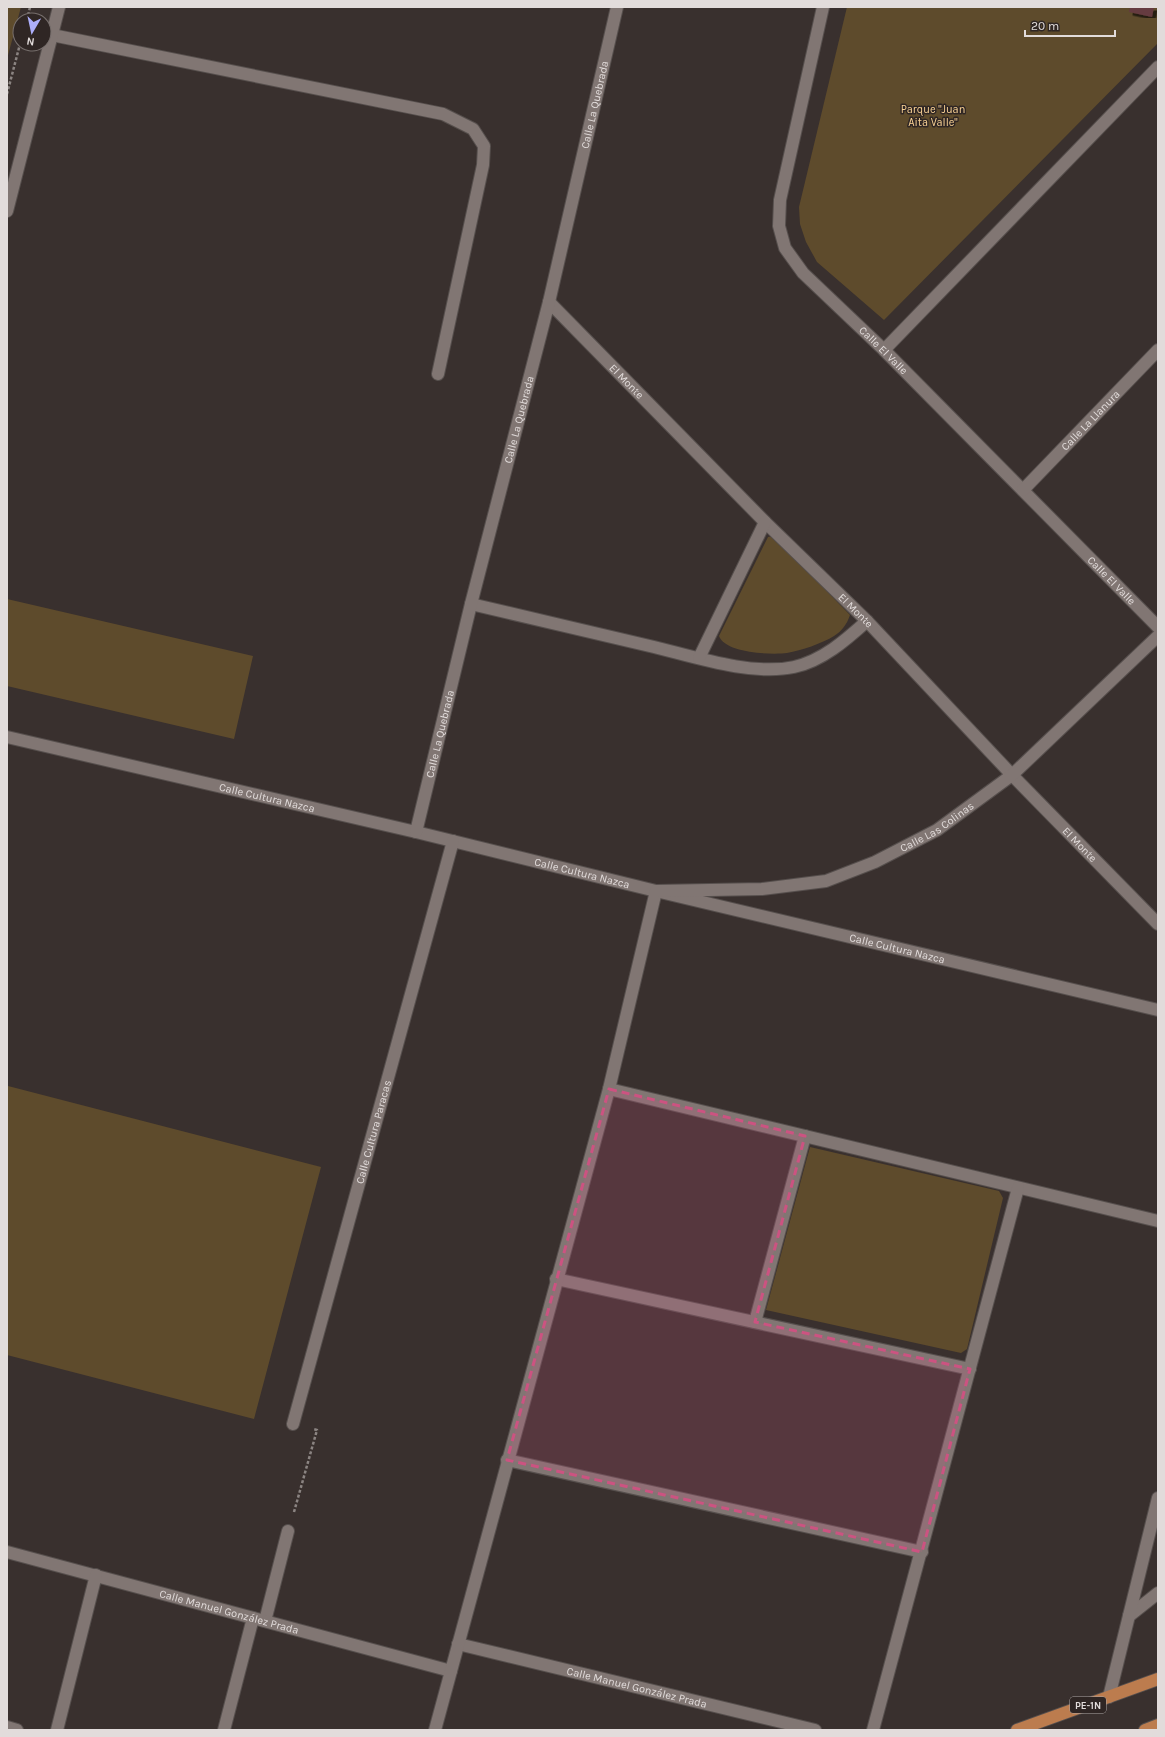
<svg xmlns="http://www.w3.org/2000/svg" width="1165" height="1737" font-family="Karla,sans-serif">
  <defs>
    <filter id="shadow"><feDropShadow dx="3.5" dy="3.5" stdDeviation="0" flood-color="#0009"/></filter>
  </defs>
  <rect width="100%" height="100%" fill="#39302e"/>
  <!-- green -->
  <path fill="#5e4b2c" d="M 7,7 L 21,7 L 7,59 Z
    M 847,7 L 1158,7 L 1158,43 L 884,320 L 817,262 L 806,242 L 800,224 L 799,207 Z
    M 773,536 L 850,615 C 847,624 842,631 834,636 C 821,644 802,650 787,653 C 771,655 725,653 719,636 L 768,537 Z
    M 7,599 L 253,656 L 234,739 L 7,686 Z
    M 8,1086 L 321,1167 L 254,1419 L 7,1355 Z
    M 810,1147 L 999,1191 L 1003,1198 L 967,1349 L 961,1353 L 766,1310 Z"/>
  <!-- building -->
  <path fill="#653a40" filter="url(#shadow)" d="M 1130,7 L 1154,7 L 1152,17 L 1129,12 Z"/>
  <g fill="none" stroke-linecap="round" stroke-linejoin="round">
    <!-- service casing -->
    <g stroke="#564f4d" stroke-width="14">
      <path id="service" d="M 52,35 L 443,114 L 473,129 L 484,146 L 483,165 L 438,374
        M 1129,1616 L 1158,1593
        M 265,1621 L 288,1531"/>
    </g>
    <!-- minor casing -->
    <g stroke="#564f4d" stroke-width="14">
      <g id="minor">
        <path id="s1" d="M 823,7 L 780,200 L 779,226 L 785,248 L 803,273 L 884,350 L 1158,627"/>
        <path id="s2" d="M 549,302 L 765,522 L 867,621 L 1012,775 L 1158,924"/>
        <path d="M 884,350 L 1158,67"/>
        <path id="s3" d="M 1023,490 L 1158,350"/>
        <path d="M 471,604 C 532,618 593,633 654,647 C 695,657 752,676 794,667 C 822,661 846,640 867,621"/>
        <path d="M 699,658 L 765,522"/>
        <path id="s4" d="M 7,737 L 416,832 L 656,891 L 1158,1010"/>
        <path id="s5" d="M 416,832 L 471,604 L 549,302 L 617,7"/>
        <path d="M 609,1089 L 1158,1221"/>
        <path d="M 556,1279 L 970,1369"/>
        <path d="M 755,1322 L 805,1136"/>
        <path id="s6" d="M 293,1424 L 453,841"/>
        <path d="M 507,1460 L 922,1552"/>
        <path id="s7" d="M 7,1552 L 451,1671"/>
        <path id="s8" d="M 458,1644 L 815,1730"/>
        <path d="M 1109,1697 L 1158,1498"/>
        <path d="M 7,1727 L 17,1730"/>
        <path d="M 57,1730 L 96,1575"/>
        <path d="M 224,1730 L 253,1618"/>
        <path id="s9" d="M 435,1730 L 609,1089 L 656,891 L 762,889 L 826,881 L 875,862 L 937,830 L 1012,775 L 1158,636"/>
        <path d="M 873,1730 L 1018,1188"/>
      </g>
    </g>
    <!-- tertiary casing -->
    <g stroke="#564f4d" stroke-width="14">
      <path id="tertiary" d="M 7,211 L 59,7"/>
    </g>
    <!-- trunk casing -->
    <g stroke="#564f4d" stroke-width="14">
      <path id="trunk" d="M 1017,1730 L 1158,1679
        M 1145,1730 L 1158,1725"/>
    </g>
    <!-- path -->
    <path stroke="#8b8482" stroke-width="2.5" stroke-dasharray="3 2" stroke-linecap="butt" d="M 27,20 L 30,7
      M 7,94 L 20,44
      M 294,1512 L 317,1430 L 313,1429"/>
    <!-- service -->
    <use href="#service" stroke="#817673" stroke-width="12"/>
    <!-- minor -->
    <use href="#minor" stroke="#817673" stroke-width="12"/>
    <!-- tertiary -->
    <use href="#tertiary" stroke="#817673" stroke-width="12"/>
    <!-- trunk -->
    <use href="#trunk" stroke="#bc7c4e" stroke-width="12"/>
  </g>
  <!-- marked area -->
  <path fill="#cc5381" fill-opacity="0.2" stroke="#cc5381" stroke-width="3" stroke-dasharray="8 5" stroke-linejoin="round" d="M 609,1089 L 805,1136 L 755,1322 L 970,1369 L 922,1552 L 507,1460 Z"/>
  <g text-anchor="middle" stroke-width="3" stroke-linejoin="round" paint-order="stroke">
    <!-- shield labels -->
    <rect fill="#2f2624" stroke="#aca5a4" stroke-width="1" x="1070" y="1697" width="36" height="16" rx="3"/>
    <g font-size="10" font-weight="bold" fill="#e2dcdb">
      <text x="1088" y="1709">PE-1N</text>
    </g>
    <!-- street labels -->
    <g font-size="11" fill="#e2dcdb" stroke="#2f2624">
      <text dy="4" stroke="none"><textPath href="#s5" startOffset="749">Calle La Quebrada</textPath></text>
      <text dy="4" stroke="none"><textPath href="#s1" startOffset="389">Calle El Valle</textPath></text>
      <text dy="4" stroke="none"><textPath href="#s2" startOffset="111">El Monte</textPath></text>
      <text dy="4" stroke="none"><textPath href="#s5" startOffset="425">Calle La Quebrada</textPath></text>
      <text dy="4" stroke="none"><textPath href="#s3" startOffset="97">Calle La Llanura</textPath></text>
      <text dy="4" stroke="none"><textPath href="#s1" startOffset="713">Calle El Valle</textPath></text>
      <text dy="4" stroke="none"><textPath href="#s2" startOffset="435">El Monte</textPath></text>
      <text dy="4" stroke="none"><textPath href="#s5" startOffset="101">Calle La Quebrada</textPath></text>
      <text dy="4" stroke="none"><textPath href="#s4" startOffset="267">Calle Cultura Nazca</textPath></text>
      <text dy="4" stroke="none"><textPath href="#s9" startOffset="1162">Calle Las Colinas</textPath></text>
      <text dy="4" stroke="none"><textPath href="#s2" startOffset="759">El Monte</textPath></text>
      <text dy="4" stroke="none"><textPath href="#s4" startOffset="591">Calle Cultura Nazca</textPath></text>
      <text dy="4" stroke="none"><textPath href="#s4" startOffset="915">Calle Cultura Nazca</textPath></text>
      <text dy="4" stroke="none"><textPath href="#s6" startOffset="303">Calle Cultura Paracas</textPath></text>
      <text dy="4" stroke="none"><textPath href="#s7" startOffset="230">Calle Manuel González Prada</textPath></text>
      <text dy="4" stroke="none"><textPath href="#s8" startOffset="184">Calle Manuel González Prada</textPath></text>
    </g>
    <!-- park labels -->
    <g font-size="11" fill="#fcd496" stroke="#2f2624">
      <text x="933" y="113">Parque "Juan<tspan x="933" dy="13">Aita Valle"</tspan></text>
    </g>
  </g>
  <!-- border -->
  <rect width="1165" height="1737" fill="none" stroke="#e2dcdb" stroke-width="16"/>
  <!-- north arrow -->
  <g transform="translate(32 32) rotate(189)"><circle r="19" fill="#2f2624" stroke="#776f6d"/>
  <path d="M0-3L7 15L0 10L-7 15Z" fill="#adaffb"/>
  <text y="-6" font-size="11" font-weight="bold" text-anchor="middle" fill="#e2dcdb">N</text>
  </g>
  <!-- scale -->
  <path d="M1025 30v6h90v-6" fill="none" stroke="#e2dcdb" stroke-width="2"/>
  <text x="1031" y="30" font-size="12" fill="#e2dcdb" stroke="#2f2624" stroke-width="3" paint-order="stroke">20 m</text>
</svg>
